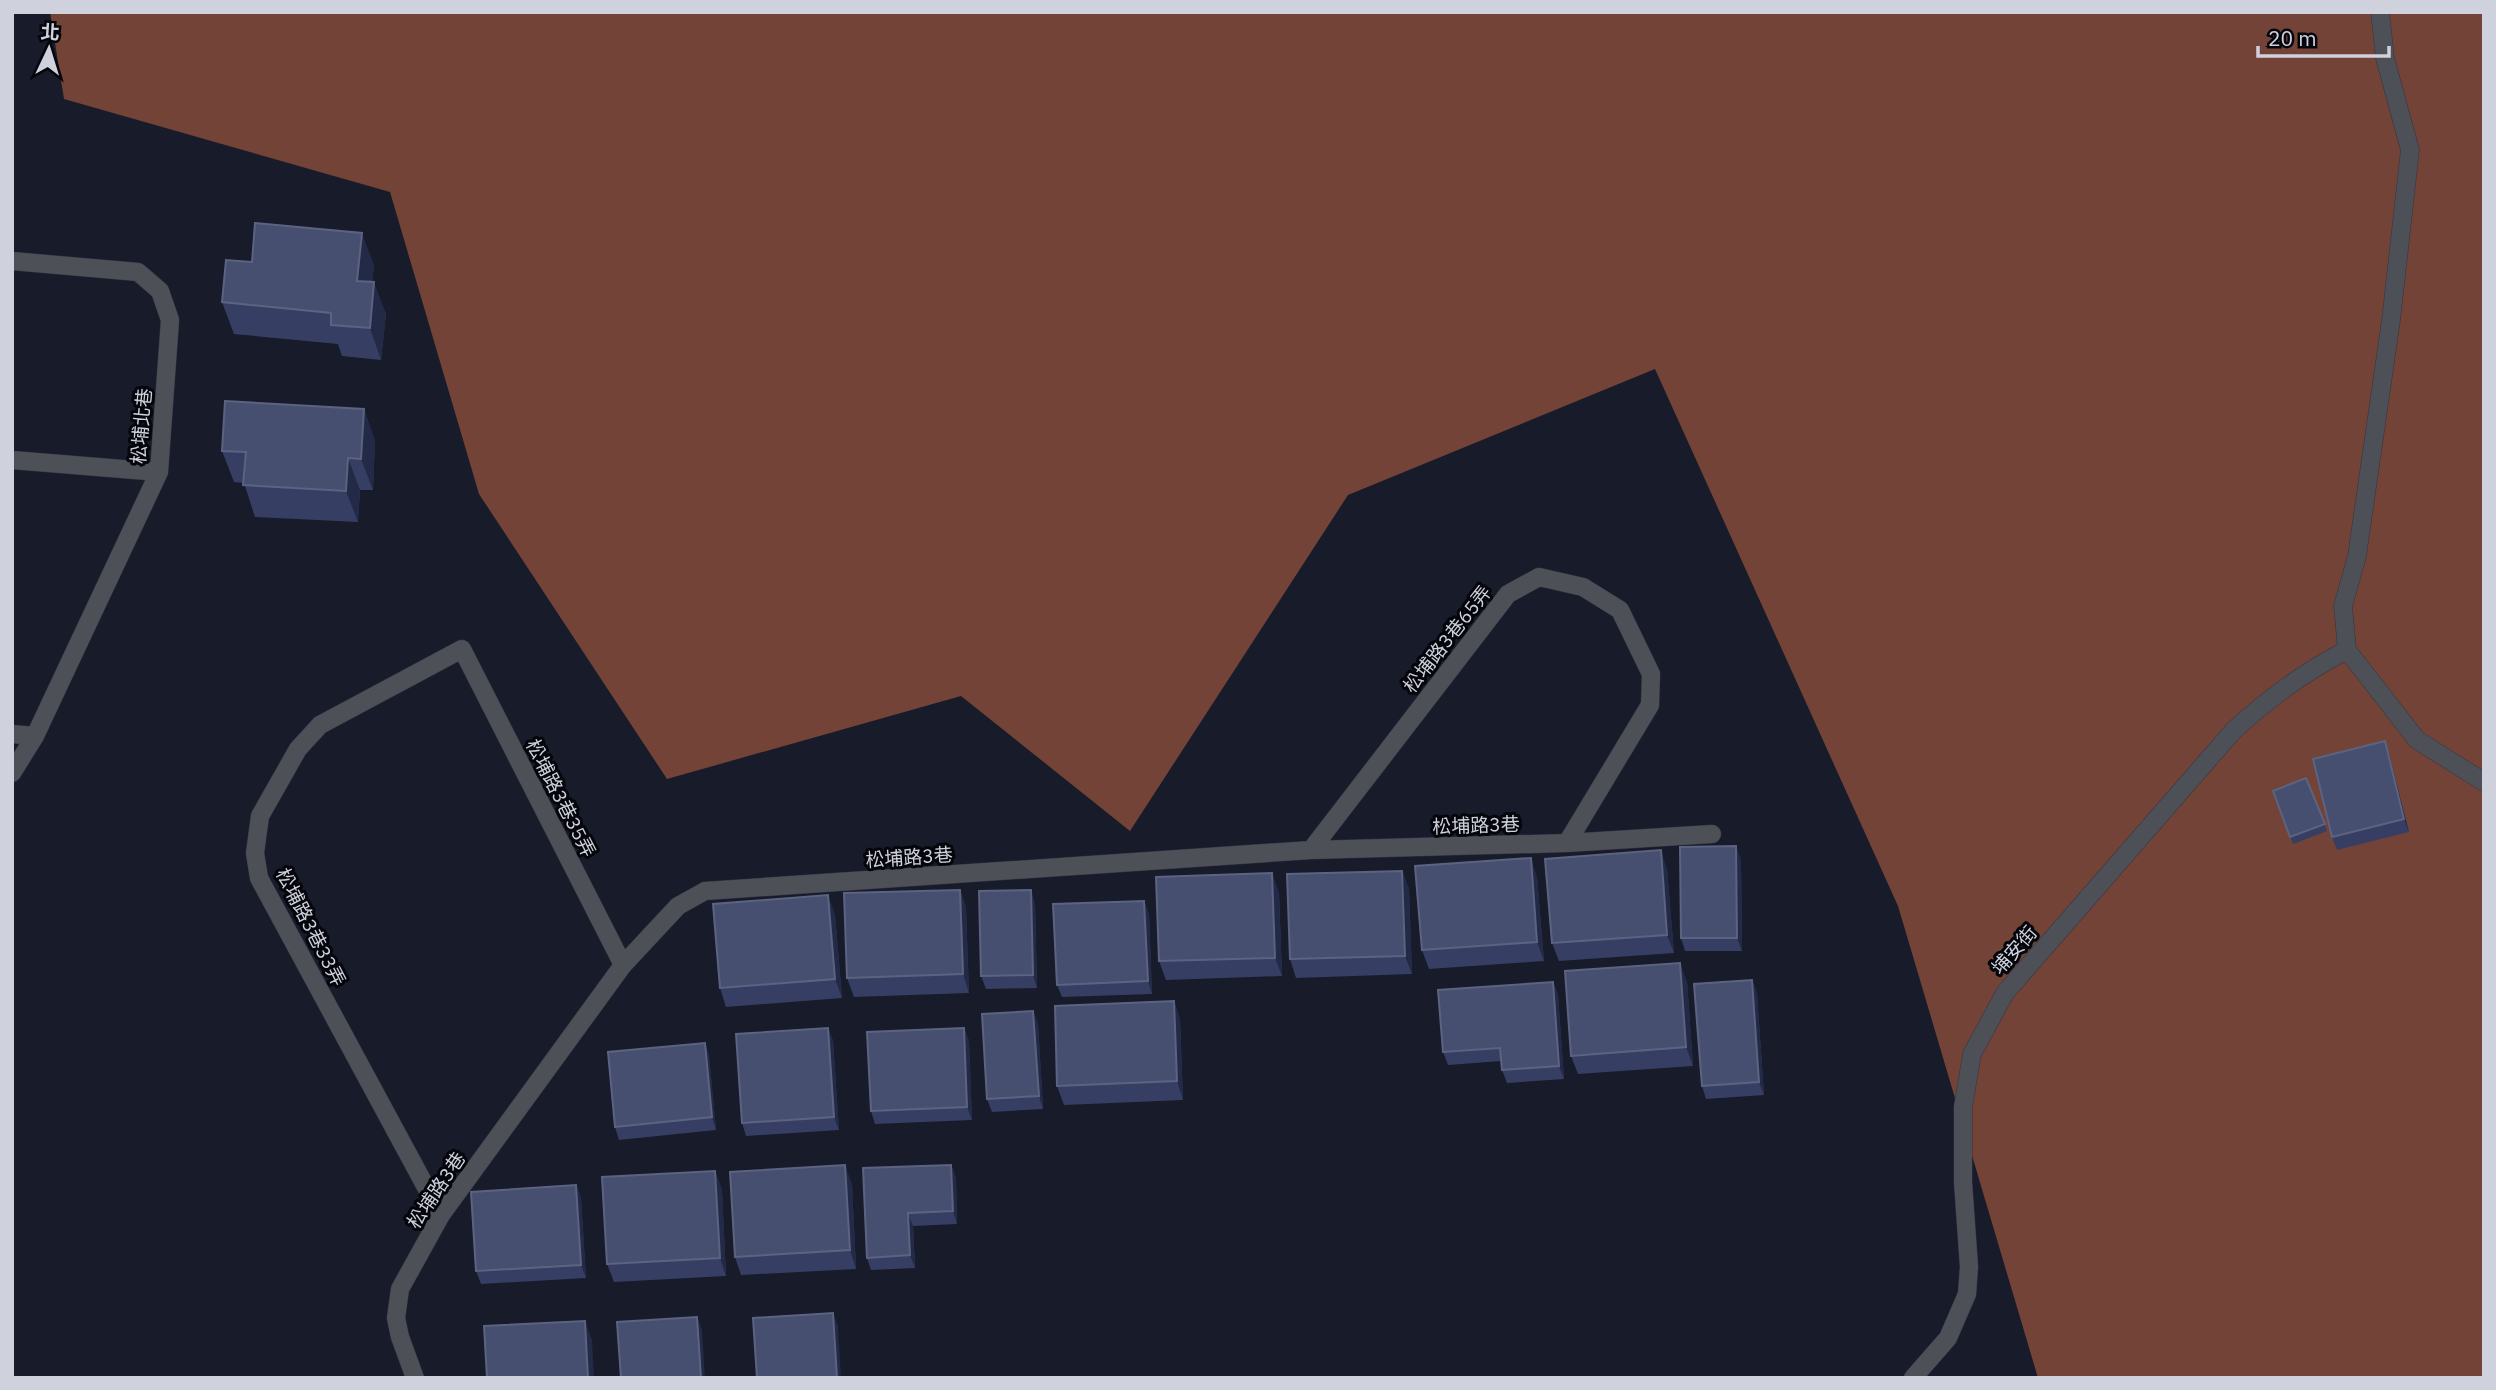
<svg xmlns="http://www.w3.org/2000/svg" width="2496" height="1390" font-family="'IBM Plex Sans','Noto Sans TC',sans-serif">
  <rect width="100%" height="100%" fill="#171b2a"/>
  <!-- forest -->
  <path fill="#734337" d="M 50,12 L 2484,12 L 2484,1378 L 2038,1378 L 1898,906 L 1655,369 L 1348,495 L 1130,831 L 961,696 L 667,779 L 479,494 L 390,192 L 64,99 Z"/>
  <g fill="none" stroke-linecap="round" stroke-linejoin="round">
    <!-- minor casing -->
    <g stroke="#313543" stroke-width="19">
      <path id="minor" d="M 2380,12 L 2385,58 L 2410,150 L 2391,320 L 2357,556 L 2343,606 L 2347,650 L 2417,740 L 2484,782
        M 12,261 L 138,272 L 160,291 L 170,320 L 159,472 L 35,736 L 12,773
        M 12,460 L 159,472
        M 12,734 L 35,736
        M 1311,850 L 1508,594 L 1539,577 L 1583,587 L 1620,610 L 1651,674 L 1650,705 L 1567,843
        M 441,1215 L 259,878 L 255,853 L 260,816 L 298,749 L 320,725 L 462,649 L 623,965
        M 415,1378 L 400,1337 L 396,1318 L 400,1289 L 441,1215 L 623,965 L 678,906 L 705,891 L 1311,850 L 1567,843 L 1712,834
        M 1913,1378 L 1948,1338 L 1967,1294 L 1969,1267 L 1963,1182 L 1963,1107 L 1972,1054 L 2005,993 L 2234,730 C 2270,697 2304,672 2347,650"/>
    </g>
    <!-- minor -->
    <use href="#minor" stroke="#4d5057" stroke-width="18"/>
  </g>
  <!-- wall -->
  <path fill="#363f63" d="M 252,262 L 374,265 L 372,282 L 386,314 L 381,360 L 342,356 L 338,344 L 234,334 L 222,302 Z
    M 364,409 L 375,441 L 373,490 L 360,490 L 358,522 L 255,517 L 244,483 L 234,482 L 222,451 Z
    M 2389,754 L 2409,832 L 2337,850 L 2332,837 Z
    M 2306,778 L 2327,831 L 2293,844 L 2273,791 Z
    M 1741,859 L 1742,951 L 1685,951 L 1681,938 Z
    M 1667,869 L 1674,953 L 1559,961 L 1552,943 Z
    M 1402,871 L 1409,889 L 1412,974 L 1296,978 L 1290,959 Z
    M 1537,877 L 1544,961 L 1429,969 L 1422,950 Z
    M 960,890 L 966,908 L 969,993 L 854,997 L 847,978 Z
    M 1279,892 L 1282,976 L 1166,980 L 1159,961 Z
    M 1144,901 L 1149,914 L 1152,994 L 1062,997 L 1057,985 Z
    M 1035,903 L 1037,988 L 986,989 L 981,976 Z
    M 835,914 L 842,998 L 726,1007 L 720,988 Z
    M 1752,980 L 1757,993 L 1764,1095 L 1706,1099 L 1702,1086 Z
    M 1687,981 L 1693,1066 L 1578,1074 L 1571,1056 Z
    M 1553,982 L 1558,995 L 1564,1079 L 1507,1083 L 1502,1070 L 1501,1061 L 1448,1065 L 1443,1052 Z
    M 1174,1001 L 1180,1020 L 1183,1100 L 1064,1105 L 1057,1086 Z
    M 1038,1023 L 1043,1109 L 992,1112 L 987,1099 Z
    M 828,1028 L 833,1041 L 839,1130 L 746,1136 L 742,1123 Z
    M 964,1028 L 969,1041 L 972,1120 L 875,1124 L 871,1111 Z
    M 705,1043 L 709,1056 L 716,1130 L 619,1140 L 615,1127 Z
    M 951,1165 L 956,1178 L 957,1224 L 913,1226 L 915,1268 L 871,1270 L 867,1258 Z
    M 715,1171 L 722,1190 L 726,1276 L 614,1282 L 607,1264 Z
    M 852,1184 L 856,1269 L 741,1275 L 735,1257 Z
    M 576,1185 L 581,1198 L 586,1278 L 481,1284 L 476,1271 Z"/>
  <!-- shaded-wall -->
  <path fill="#232a47" d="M 362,233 L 374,265 L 369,313 L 357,281 Z
    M 374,282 L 386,314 L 381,360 L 370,328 Z
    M 364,409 L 375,441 L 373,490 L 361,459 Z
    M 348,458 L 360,490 L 358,522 L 346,491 Z
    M 2385,741 L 2389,754 L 2409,832 L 2404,819 Z
    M 1736,846 L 1741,859 L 1742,951 L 1737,938 Z
    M 1661,850 L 1667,869 L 1674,953 L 1667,935 Z
    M 1531,858 L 1537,877 L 1544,961 L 1537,942 Z
    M 1402,871 L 1409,889 L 1412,974 L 1405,956 Z
    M 1272,873 L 1279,892 L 1282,976 L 1275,958 Z
    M 960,890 L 966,908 L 969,993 L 963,974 Z
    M 1031,890 L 1035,903 L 1037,988 L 1033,975 Z
    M 828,895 L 835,914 L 842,998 L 835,979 Z
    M 1144,901 L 1149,914 L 1152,994 L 1148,981 Z
    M 1680,963 L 1687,981 L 1693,1066 L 1686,1047 Z
    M 1752,980 L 1757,993 L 1764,1095 L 1759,1082 Z
    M 1553,982 L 1558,995 L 1564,1079 L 1559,1066 Z
    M 1174,1001 L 1180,1020 L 1183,1100 L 1177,1081 Z
    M 1033,1011 L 1038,1023 L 1043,1109 L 1039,1096 Z
    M 828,1028 L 833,1041 L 839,1130 L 834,1117 Z
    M 964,1028 L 969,1041 L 972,1120 L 967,1107 Z
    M 705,1043 L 709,1056 L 716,1130 L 712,1117 Z
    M 845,1165 L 852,1184 L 856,1269 L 850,1250 Z
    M 951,1165 L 956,1178 L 957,1224 L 953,1211 Z
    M 715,1171 L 722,1190 L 726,1276 L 720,1258 Z
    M 576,1185 L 581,1198 L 586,1278 L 581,1265 Z
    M 908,1213 L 913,1226 L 915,1268 L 910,1255 Z
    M 833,1313 L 838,1326 L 841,1378 L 837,1378 Z
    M 697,1317 L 702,1330 L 705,1378 L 701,1378 Z
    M 585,1321 L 592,1340 L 594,1378 L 588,1378 Z"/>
  <!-- building -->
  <path fill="#474f70" stroke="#5c6381" stroke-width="2" d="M 255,223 L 362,233 L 357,281 L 374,282 L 370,328 L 331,325 L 331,313 L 222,302 L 226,260 L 252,262 Z
    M 225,401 L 364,409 L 361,459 L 348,458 L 346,491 L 243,485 L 246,452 L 222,451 Z
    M 2385,741 L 2404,819 L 2332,837 L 2313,759 Z
    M 2306,778 L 2325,824 L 2290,837 L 2273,791 Z
    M 1736,846 L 1737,938 L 1681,938 L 1680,847 Z
    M 1661,850 L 1667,935 L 1552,943 L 1545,859 Z
    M 1531,858 L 1537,942 L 1422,950 L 1415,866 Z
    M 1402,871 L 1405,956 L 1290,959 L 1287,874 Z
    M 1272,873 L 1275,958 L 1159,961 L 1156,877 Z
    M 960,890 L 963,974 L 847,978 L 844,893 Z
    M 1031,890 L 1033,975 L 981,976 L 979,891 Z
    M 828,895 L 835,979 L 720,988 L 713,904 Z
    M 1144,901 L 1148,981 L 1057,985 L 1053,904 Z
    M 1680,963 L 1686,1047 L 1571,1056 L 1565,971 Z
    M 1752,980 L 1759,1082 L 1702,1086 L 1694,984 Z
    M 1553,982 L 1559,1066 L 1502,1070 L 1500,1048 L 1443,1052 L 1438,990 Z
    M 1174,1001 L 1177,1081 L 1057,1086 L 1055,1006 Z
    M 1033,1011 L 1039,1096 L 987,1099 L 982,1014 Z
    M 828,1028 L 834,1117 L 742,1123 L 736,1034 Z
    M 964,1028 L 967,1107 L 871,1111 L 867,1032 Z
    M 705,1043 L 712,1117 L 615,1127 L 608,1052 Z
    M 845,1165 L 850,1250 L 735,1257 L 730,1172 Z
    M 951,1165 L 953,1211 L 908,1213 L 910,1255 L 867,1258 L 863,1168 Z
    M 715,1171 L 720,1258 L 607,1264 L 602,1177 Z
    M 576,1185 L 581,1265 L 476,1271 L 471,1192 Z
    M 833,1313 L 837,1378 L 757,1378 L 753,1318 Z
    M 697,1317 L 701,1378 L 621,1378 L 617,1322 Z
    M 585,1321 L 588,1378 L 487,1378 L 484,1326 Z"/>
  <g text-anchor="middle" stroke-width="6" stroke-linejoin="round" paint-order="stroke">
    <!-- street labels -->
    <g font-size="19" fill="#cfd2dd" stroke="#05060c">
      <text transform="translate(141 426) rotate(-85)" y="7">松埔北巷</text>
      <text transform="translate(1447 639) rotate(-52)" y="7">松埔路3巷65弄</text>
      <text transform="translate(561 798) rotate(63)" y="7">松埔路3巷35弄</text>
      <text transform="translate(1476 825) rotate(-2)" y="7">松埔路3巷</text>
      <text transform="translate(909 857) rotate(-4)" y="7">松埔路3巷</text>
      <text transform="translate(311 927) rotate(63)" y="7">松埔路3巷33弄</text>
      <text transform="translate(2014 950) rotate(-49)" y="7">埔安街</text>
      <text transform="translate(436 1190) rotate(-56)" y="7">松埔路3巷</text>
    </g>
  </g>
  <!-- border -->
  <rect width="2496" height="1390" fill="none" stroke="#cfd2dd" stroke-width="28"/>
  <!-- north arrow -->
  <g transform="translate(49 49) rotate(4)" stroke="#05060c" stroke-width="5" paint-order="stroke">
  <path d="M0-5L12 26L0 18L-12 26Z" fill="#cfd2dd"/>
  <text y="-10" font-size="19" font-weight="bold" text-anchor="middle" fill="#cfd2dd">北</text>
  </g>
  <!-- scale -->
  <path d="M2258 46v10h131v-10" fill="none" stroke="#cfd2dd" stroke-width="3.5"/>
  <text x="2268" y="46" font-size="21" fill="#cfd2dd" stroke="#05060c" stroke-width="5" paint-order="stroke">20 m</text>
</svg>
